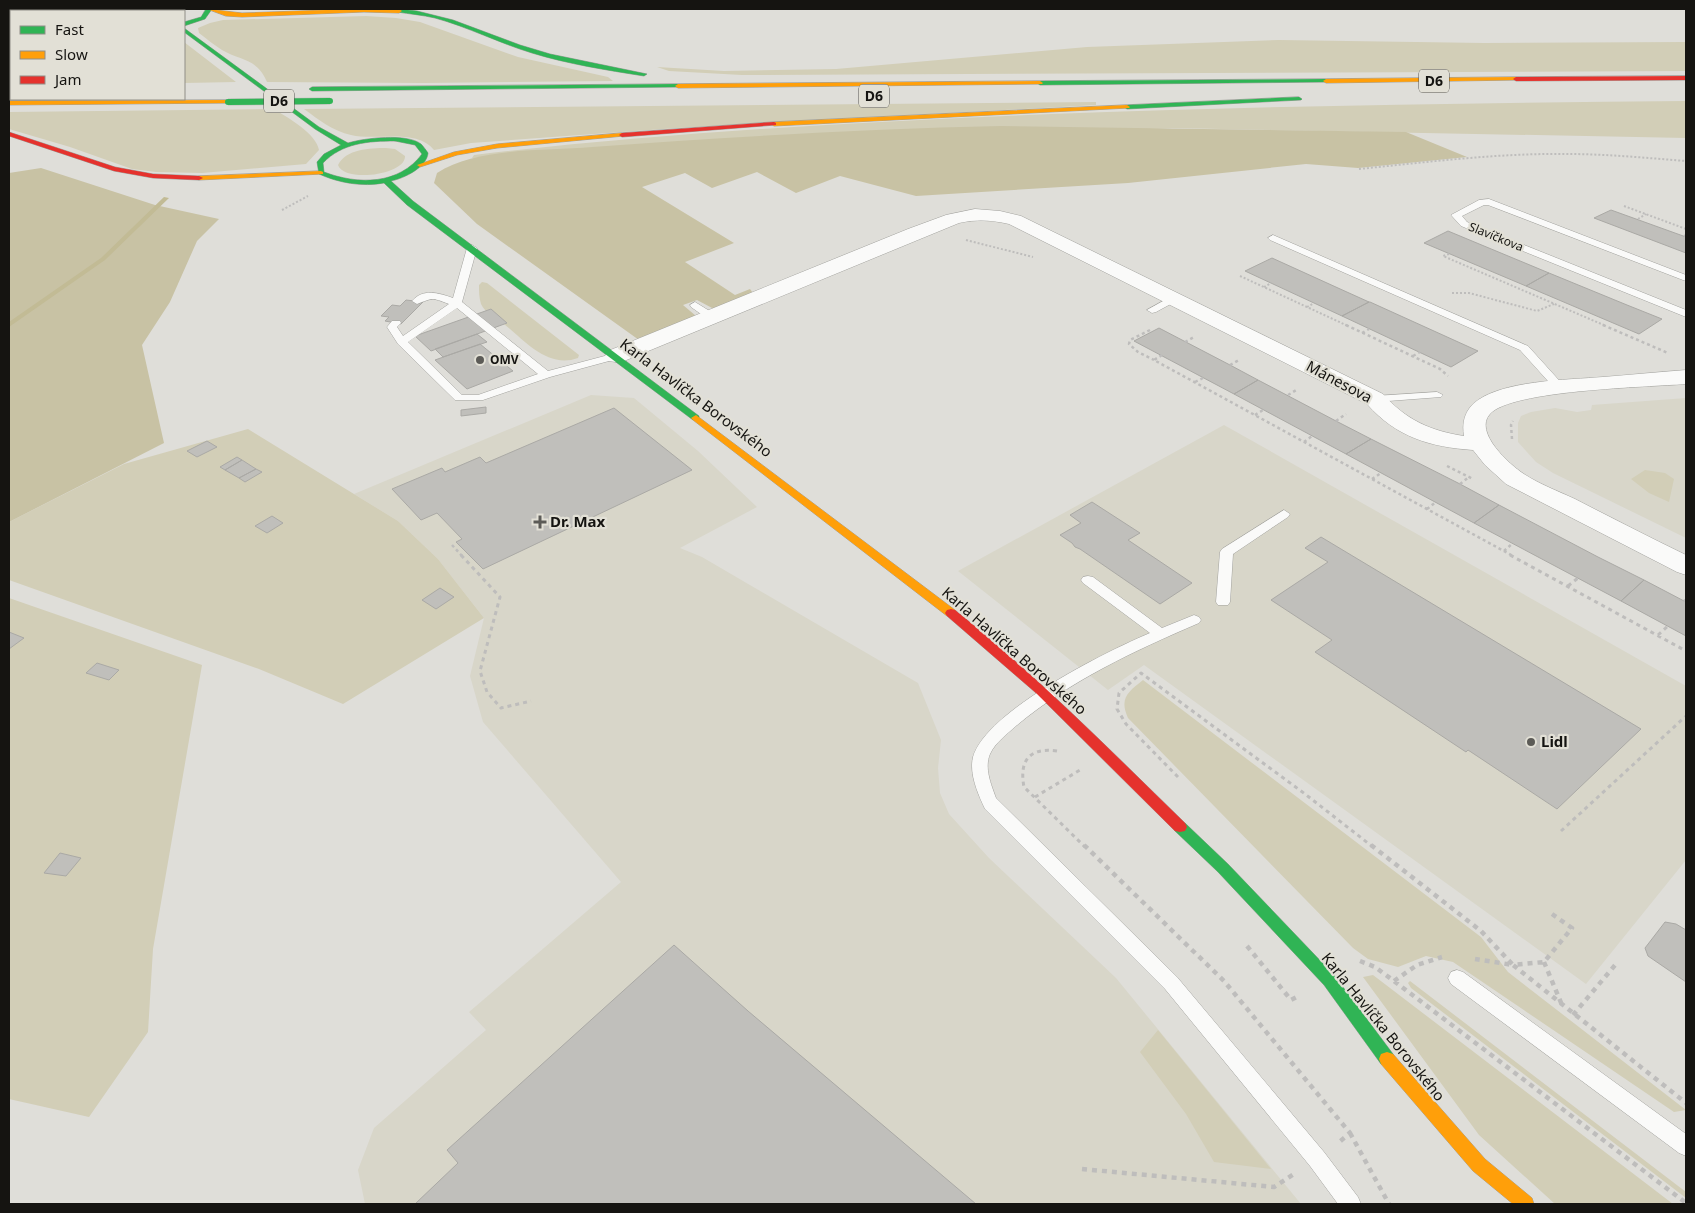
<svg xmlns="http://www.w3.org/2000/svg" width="1695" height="1213" font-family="'Noto Sans',sans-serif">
  <rect width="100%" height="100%" fill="#dfded9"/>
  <!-- built -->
  <path fill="#d8d6c9" d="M 591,395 L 634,398 L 698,451 L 757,507 L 680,548 L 702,557 L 918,683 L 941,740 L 938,768 L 940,793 L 949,814 L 989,858 L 1116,978 L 1301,1204 L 365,1204 L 358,1170 L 374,1128 L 486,1030 L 469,1012 L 621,882 L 483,722 L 470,676 L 484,618 L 438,559 L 398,521 L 354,494 Z
    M 1686,398 L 1686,538 L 1553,473 L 1536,462 L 1518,442 L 1518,423 L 1521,416 L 1531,412 L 1555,408 L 1577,412 L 1591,410 L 1592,405 Z
    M 1224,425 L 1686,686 L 1686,860 L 1586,984 L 1144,665 L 1108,690 L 958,571 Z"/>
  <!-- green -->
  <path fill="#d2ceb7" d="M 366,16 L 396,18 L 420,22 L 518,57 L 608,77 L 613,81 L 423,83 L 267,82 C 257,58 241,61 222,50 C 214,45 207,39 199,33 L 198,28 L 210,23 L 223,20 Z
    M 1279,40 L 1484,43 L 1686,42 L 1686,71 L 742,75 L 669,71 L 657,67 L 724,71 L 836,69 L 1087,47 Z
    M 184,42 L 236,82 L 184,83 Z
    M 1686,101 L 1686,138 L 1172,128 L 472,158 L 474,155 C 666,132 859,122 1052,114 C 1263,106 1475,103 1686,101 Z
    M 1096,102 L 1096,105 L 677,128 L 471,143 L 434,150 C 417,128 376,141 351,135 C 333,131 319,120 304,109 Z
    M 274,109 C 288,118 316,133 319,150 L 306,164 L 202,173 L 156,172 L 132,169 L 70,147 L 9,129 L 9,112 Z
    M 386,148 L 395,149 L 405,156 C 406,175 344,183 338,165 C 346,149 370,148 386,148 Z
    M 482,282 L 487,283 L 579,355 L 578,358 C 548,369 525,341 504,324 C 497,319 485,313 481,304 C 479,298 479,291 479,285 Z
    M 248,429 L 398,521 L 438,559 L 484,618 L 343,704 L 259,669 L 9,580 L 9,522 L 124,464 Z
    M 1645,470 L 1665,473 L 1674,479 L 1669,502 L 1649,493 L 1631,479 Z
    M 9,598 L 202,665 L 153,949 L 148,1032 L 89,1117 L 9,1099 Z
    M 1143,680 L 1481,937 L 1508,972 L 1686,1110 L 1674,1112 L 1453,962 L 1426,956 L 1398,967 L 1368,959 L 1353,948 L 1128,718 C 1119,698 1128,692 1143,680 Z
    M 1373,975 L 1673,1204 L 1555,1204 L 1479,1135 L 1363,977 Z
    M 1410,981 L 1686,1192 L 1686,1198 L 1411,988 L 1408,983 Z
    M 1158,1030 L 1271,1169 L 1214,1162 L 1186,1114 L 1140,1052 Z"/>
  <!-- forest -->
  <path fill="#c8c2a4" d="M 1001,126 L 1406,132 L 1467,157 L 1358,168 L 1306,164 L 1128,183 L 916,196 L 840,176 L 796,193 L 757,172 L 712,188 L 685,173 L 642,187 L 734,243 L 685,262 L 735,295 L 750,289 L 753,293 L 714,309 L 697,300 L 683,305 L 696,316 L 639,340 L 477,224 L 434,183 L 437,173 C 477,147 545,151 592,147 C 728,137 865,129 1001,126 Z
    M 41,168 L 155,205 L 219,219 L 197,241 L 170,302 L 142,345 L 164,443 L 9,522 L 9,173 Z"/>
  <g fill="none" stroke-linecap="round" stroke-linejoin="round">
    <!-- stream -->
    <path fill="#c2bb95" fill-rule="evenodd" d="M 164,197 L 169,198 L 105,260 L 9,327 L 9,322 L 101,258 Z"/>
  </g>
  <!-- building -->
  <path fill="#c0bfbb" stroke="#aaa9a5" d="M 1611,210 L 1686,237 L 1686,253 L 1594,218 Z
    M 1448,231 L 1472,241 L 1549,273 L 1526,286 L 1424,243 Z
    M 1272,258 L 1338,288 L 1369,302 L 1342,316 L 1245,271 Z
    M 1549,273 L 1627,305 L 1662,319 L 1639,334 L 1526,286 Z
    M 406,300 L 423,302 L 401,324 L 385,321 L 389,317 L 381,316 L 392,305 L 400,306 Z
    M 1369,302 L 1370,302 L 1478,351 L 1451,367 L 1342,316 Z
    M 491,309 L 507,323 L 431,351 L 415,336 Z
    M 1159,328 L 1230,365 L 1258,380 L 1234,394 L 1134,341 Z
    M 477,334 L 487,342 L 443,357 L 435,349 Z
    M 480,344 L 513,371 L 467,389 L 435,360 Z
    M 1258,380 L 1336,421 L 1371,439 L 1346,454 L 1234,394 Z
    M 486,407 L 486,413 L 461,416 L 461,410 Z
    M 614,408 L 692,470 L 483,569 L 456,542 L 462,539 L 437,513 L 421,520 L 392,489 L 442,468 L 445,472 L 480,457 L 486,463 Z
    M 1371,439 L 1460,484 L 1499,505 L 1474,523 L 1346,454 Z
    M 207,441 L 217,447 L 197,457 L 187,451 Z
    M 237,457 L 242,460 L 225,470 L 220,467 Z
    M 242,460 L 256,469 L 239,478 L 225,470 Z
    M 256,469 L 262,472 L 245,482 L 239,478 Z
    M 1092,502 L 1140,533 L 1128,540 L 1192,583 L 1160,604 L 1080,549 L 1075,547 L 1072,543 L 1060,535 L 1081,523 L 1070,515 Z
    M 1499,505 L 1598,557 L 1644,580 L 1621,601 L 1474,523 Z
    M 272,516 L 283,523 L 267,533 L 255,526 Z
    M 1321,537 L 1641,729 L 1557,809 L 1468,750 L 1466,752 L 1315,652 L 1332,640 L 1271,600 L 1328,562 L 1305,548 Z
    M 1644,580 L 1686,602 L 1686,636 L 1621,601 Z
    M 440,588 L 454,597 L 436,609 L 422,600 Z
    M 9,632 L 24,638 L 9,649 Z
    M 97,663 L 119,670 L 109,680 L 86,673 Z
    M 60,853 L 81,858 L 66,876 L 44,873 Z
    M 1665,922 L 1676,924 L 1686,930 L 1686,982 L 1648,956 L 1645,948 Z
    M 674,945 L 748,1011 L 976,1204 L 415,1204 L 458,1163 L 447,1150 Z"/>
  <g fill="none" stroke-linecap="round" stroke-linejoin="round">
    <!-- lane casing -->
    <g stroke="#a2a29e" stroke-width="1">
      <path id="lane" d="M 1489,199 L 1686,275 L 1686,281 L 1683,280 L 1488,205 L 1484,205 L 1462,216 L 1467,222 L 1686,310 L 1686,317 L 1461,226 L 1451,215 L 1479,200 Z
        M 1273,235 L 1528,346 L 1566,388 L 1564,390 L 1556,390 L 1520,350 L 1270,240 L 1268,238 Z
        M 472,245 L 477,248 L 462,302 L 548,371 L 616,353 L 620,354 L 621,356 L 620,358 L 550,377 L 483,400 L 455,400 L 398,344 L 387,327 L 392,321 L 400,321 L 401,323 L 397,327 L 403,336 L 449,304 C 430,297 434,298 417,304 L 412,301 C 423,288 439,293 453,298 L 467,248 ZM 457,308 L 538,374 L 478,395 L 462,395 L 408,342 Z
        M 1174,295 L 1178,296 L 1178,300 L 1156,312 L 1152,313 L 1147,310 Z
        M 695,302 L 716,315 L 717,317 L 716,319 L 708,319 L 691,307 L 690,305 Z
        M 1437,392 L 1443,395 L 1441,397 L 1375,402 L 1369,399 L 1375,396 Z
        M 1284,510 L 1290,514 L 1288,517 L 1233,554 L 1230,602 L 1228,605 L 1218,605 L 1216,602 L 1220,552 L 1222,549 Z
        M 1088,576 L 1093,577 L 1162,628 L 1194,615 L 1199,617 L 1201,620 L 1199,623 C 1134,651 1071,680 1016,726 C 1007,734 995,743 990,754 C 984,768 991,784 996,798 L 1177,977 L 1324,1152 L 1358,1197 L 1361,1204 L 1338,1204 L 1310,1166 L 1165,989 L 985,809 C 978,794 969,774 973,757 C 986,711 1107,651 1150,633 L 1083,583 L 1081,580 L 1083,577 Z
        M 1457,970 L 1463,972 L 1686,1134 L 1686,1156 L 1679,1153 L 1451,984 L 1448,978 L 1451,972 Z"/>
    </g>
    <!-- street casing -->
    <g stroke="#a2a29e" stroke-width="1">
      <path id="street" d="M 975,209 L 1000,211 L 1021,216 L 1383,394 C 1406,420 1431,431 1464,436 C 1462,424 1464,413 1473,404 C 1499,380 1568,380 1603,377 C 1630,375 1658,372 1686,370 L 1686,384 C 1649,387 1511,390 1490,414 C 1473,432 1510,465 1524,474 C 1539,484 1558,491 1575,499 C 1612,518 1649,537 1686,555 L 1686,575 L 1677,572 L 1506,484 L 1485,465 L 1473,450 C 1430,447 1396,437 1367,404 L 1009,224 C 992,220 976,219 959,223 L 624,361 L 616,362 L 608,361 L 605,356 L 608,351 L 908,229 L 946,215 Z"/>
    </g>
    <!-- fast casing -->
    <g stroke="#a2a29e" stroke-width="1">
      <path id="fast" d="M 206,9 L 212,9 L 205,19 L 184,26 L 184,22 L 201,17 Z
        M 399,9 L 417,11 L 453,20 L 520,45 L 550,54 L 647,74 L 644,76 C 606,70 568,64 532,53 C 499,43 468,27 435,18 C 422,15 410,14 397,12 Z
        M 184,28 L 319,127 L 348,143 C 364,138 407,133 421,144 C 423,146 426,150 428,153 C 427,167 405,178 391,181 L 413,201 L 699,416 L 699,420 L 693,420 L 407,205 L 384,183 C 362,187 339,183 319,174 L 317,162 L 324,154 L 341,145 L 315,129 L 184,32 ZM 395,141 L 415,145 L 422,154 C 399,185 358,185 324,172 L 323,163 C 342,143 368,141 395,141 Z
        M 1326,79 L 1329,81 L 1328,82 L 1040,85 L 1037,83 L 1040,81 Z
        M 678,84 L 681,86 L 680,87 L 312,91 L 309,89 L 312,87 Z
        M 1299,97 L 1302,99 L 1301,100 L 1127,109 L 1124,107 L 1127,105 Z
        M 1180,822 L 1185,823 L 1228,864 L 1334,975 L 1393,1054 L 1395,1059 L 1393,1064 L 1387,1066 L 1381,1064 L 1324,985 L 1218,872 L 1175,831 L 1173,827 L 1175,823 Z"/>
    </g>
    <!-- slow casing -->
    <g stroke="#a2a29e" stroke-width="1">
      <path id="slow" d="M 207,9 L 242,13 L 355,9 L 399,9 L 402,11 L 399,13 L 364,12 L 242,17 L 226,16 Z
        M 9,52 L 11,52 L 11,56 L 9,56 Z
        M 1516,77 L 1518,78 L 1518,80 L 1326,83 L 1323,81 L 1326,79 Z
        M 1040,81 L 1043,83 L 1042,84 L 678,88 L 675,86 L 678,84 Z
        M 228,100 L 230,101 L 230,103 L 9,105 L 9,101 Z
        M 1127,105 L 1130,107 L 1129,108 L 774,126 L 771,124 L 774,122 Z
        M 622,133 L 625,135 L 624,136 L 497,148 L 457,155 L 420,167 L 417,165 L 454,152 L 497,144 Z
        M 321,171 L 323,172 L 323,174 L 199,180 L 195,178 L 199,176 Z
        M 696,415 L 955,610 L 957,613 L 955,616 L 947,616 L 693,420 L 691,418 Z
        M 1387,1052 L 1393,1054 L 1485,1159 L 1532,1198 L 1534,1204 L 1513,1204 L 1473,1171 L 1381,1064 L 1379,1059 L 1381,1054 Z"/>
    </g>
    <!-- jam casing -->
    <g stroke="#a2a29e" stroke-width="1">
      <path id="jam" d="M 130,9 L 138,9 L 134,11 L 126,11 Z
        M 1686,76 L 1686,80 L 1516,81 L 1513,79 L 1516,77 Z
        M 774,122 L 776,123 L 776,125 L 622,137 L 619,135 L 622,133 Z
        M 9,132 L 115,167 L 153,174 L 199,176 L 203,178 L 199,180 L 153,178 L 114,171 L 9,136 Z
        M 951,609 L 955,610 C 1037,676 1110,750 1185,823 L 1187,827 L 1185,831 L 1180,832 L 1175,831 L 1036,693 L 947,616 L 945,613 L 947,610 Z"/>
    </g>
    <!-- path-far3 -->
    <path stroke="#bebdbc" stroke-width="2" stroke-dasharray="2 2" stroke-linecap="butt" d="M 1359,169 C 1428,162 1498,153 1568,154 C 1607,154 1647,158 1686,161
      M 1624,206 L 1686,229
      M 282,210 L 308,196
      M 1638,219 L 1646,214
      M 1684,236 L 1686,235
      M 966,240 L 1033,257
      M 1449,254 L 1443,256 L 1606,326
      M 1240,276 L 1348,326
      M 1264,287 L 1271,283
      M 1452,293 L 1469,293 L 1537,311 L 1554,304
      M 1307,307 L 1314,303"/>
    <!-- path-far2 -->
    <path stroke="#bebdbc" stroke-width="2.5" stroke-dasharray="3 3" stroke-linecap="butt" d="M 1346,325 L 1440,369 L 1448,376
      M 1603,325 L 1668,353
      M 1150,330 L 1130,340 L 1129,344 L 1138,352 L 1154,360
      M 1362,333 L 1369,329
      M 1185,342 L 1194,337
      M 1162,355 L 1154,360 L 1513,556
      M 1413,356 L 1420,352
      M 1230,365 L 1239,360
      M 1195,382 L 1203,378
      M 1288,395 L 1298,389
      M 1255,415 L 1263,410
      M 1336,421 L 1346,414
      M 1512,439 L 1511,425 L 1513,421
      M 1304,442 L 1312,436
      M 1447,466 L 1473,479
      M 1372,479 L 1381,473
      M 1460,484 L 1469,477
      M 1427,509 L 1436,502
      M 452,545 L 462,556
      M 1504,551 L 1513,543"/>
    <!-- path-far1 -->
    <path stroke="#bebdbc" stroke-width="3" stroke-dasharray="4 4" stroke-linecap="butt" d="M 461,555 L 500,597 L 480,671 L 487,692 L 501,708 L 531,701
      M 1510,555 L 1686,651
      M 1568,586 L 1578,578
      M 1684,601 L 1686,600
      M 1658,635 L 1668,626
      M 1057,751 C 1029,747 1019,761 1024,787 L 1085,847
      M 1178,777 L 1126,724 L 1117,709 L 1119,693 L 1141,673 L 1305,794 L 1373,847
      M 1035,797 L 1080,770
      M 1561,831 L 1686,716"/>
    <!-- path -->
    <path stroke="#bebdbc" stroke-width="4.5" stroke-dasharray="5 5" stroke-linecap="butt" d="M 1084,845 L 1224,981 L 1350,1133 L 1338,1143
      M 1371,845 L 1481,931 L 1513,965 L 1475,959
      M 1552,914 L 1572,928 L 1544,962 L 1513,965 L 1686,1103
      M 1247,946 L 1291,1000 L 1299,996
      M 1360,961 L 1375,967 L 1394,981 L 1686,1203
      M 1544,962 L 1562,1005
      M 1394,981 L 1417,965 L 1442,957
      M 1573,1015 L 1616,964
      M 1350,1133 L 1389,1204
      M 1082,1169 L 1274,1187 L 1294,1174"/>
    <!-- lane -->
    <use href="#lane" fill="#fafaf9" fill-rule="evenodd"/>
    <!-- street -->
    <use href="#street" fill="#fafaf9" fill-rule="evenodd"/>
    <!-- fast -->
    <use href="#fast" fill="#30b455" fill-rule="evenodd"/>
    <!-- slow -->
    <use href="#slow" fill="#ff9f0a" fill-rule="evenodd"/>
    <!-- jam -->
    <use href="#jam" fill="#e5322d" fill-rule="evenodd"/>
    <!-- fast-bridge casing -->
    <g stroke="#bcbbb9" stroke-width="7" stroke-linecap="butt">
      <path id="fast-bridge" d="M 228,102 L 330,101"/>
    </g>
    <!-- fast-bridge -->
    <use href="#fast-bridge" stroke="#30b455" stroke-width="6"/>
  </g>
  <!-- markers -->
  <g fill="#5c5b57" stroke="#e2e0d6" stroke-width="2">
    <circle cx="480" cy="360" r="5"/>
    <path d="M537.5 514.5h5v5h5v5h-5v5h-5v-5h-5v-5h5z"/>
    <circle cx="1531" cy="742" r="5"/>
  </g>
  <g text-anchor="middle" stroke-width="4.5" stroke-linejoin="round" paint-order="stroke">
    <!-- far-street labels -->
    <g font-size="12" fill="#151411" stroke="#e2e0d6">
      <text transform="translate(1496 237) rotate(22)" y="4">Slavíčkova</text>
    </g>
    <!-- far-poi labels -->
    <g font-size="12" font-weight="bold" fill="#151411" stroke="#e2e0d6" text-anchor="start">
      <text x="490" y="364">OMV</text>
    </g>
    <!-- shield labels -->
    <g fill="#e2e0d6" stroke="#52514c" stroke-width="1">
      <rect x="1419" y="69.5" width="30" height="23" rx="4"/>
      <rect x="859" y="84.5" width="30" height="23" rx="4"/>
      <rect x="264" y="89.5" width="30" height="23" rx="4"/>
    </g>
    <g font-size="14" font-weight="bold" fill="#151411">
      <text x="1434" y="86">D6</text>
      <text x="874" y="101">D6</text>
      <text x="279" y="106">D6</text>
    </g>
    <!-- street labels -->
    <g font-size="15" fill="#151411" stroke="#e2e0d6">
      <text transform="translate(1339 382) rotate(28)" y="5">Mánesova</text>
      <text transform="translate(696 398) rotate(37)" y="5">Karla Havlíčka Borovského</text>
      <text transform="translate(1014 651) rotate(41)" y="5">Karla Havlíčka Borovského</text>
      <text transform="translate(1383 1027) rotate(51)" y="5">Karla Havlíčka Borovského</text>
    </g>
    <!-- poi labels -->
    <g font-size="15" font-weight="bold" fill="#151411" stroke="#e2e0d6" text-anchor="start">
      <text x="550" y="527">Dr. Max</text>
      <text x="1541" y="747">Lidl</text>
    </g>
  </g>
  <!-- border -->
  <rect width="1695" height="1213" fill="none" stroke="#151411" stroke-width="20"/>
  <!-- legend -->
  <rect x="10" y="10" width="175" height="90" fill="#e2e0d6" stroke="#908e87"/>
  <rect x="20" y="26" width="25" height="8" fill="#30b455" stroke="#908e87"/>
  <text x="55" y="35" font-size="15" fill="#151411">Fast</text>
  <rect x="20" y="51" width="25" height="8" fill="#ff9f0a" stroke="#908e87"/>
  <text x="55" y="60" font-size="15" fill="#151411">Slow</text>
  <rect x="20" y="76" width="25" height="8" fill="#e5322d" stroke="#908e87"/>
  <text x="55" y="85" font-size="15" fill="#151411">Jam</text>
</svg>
